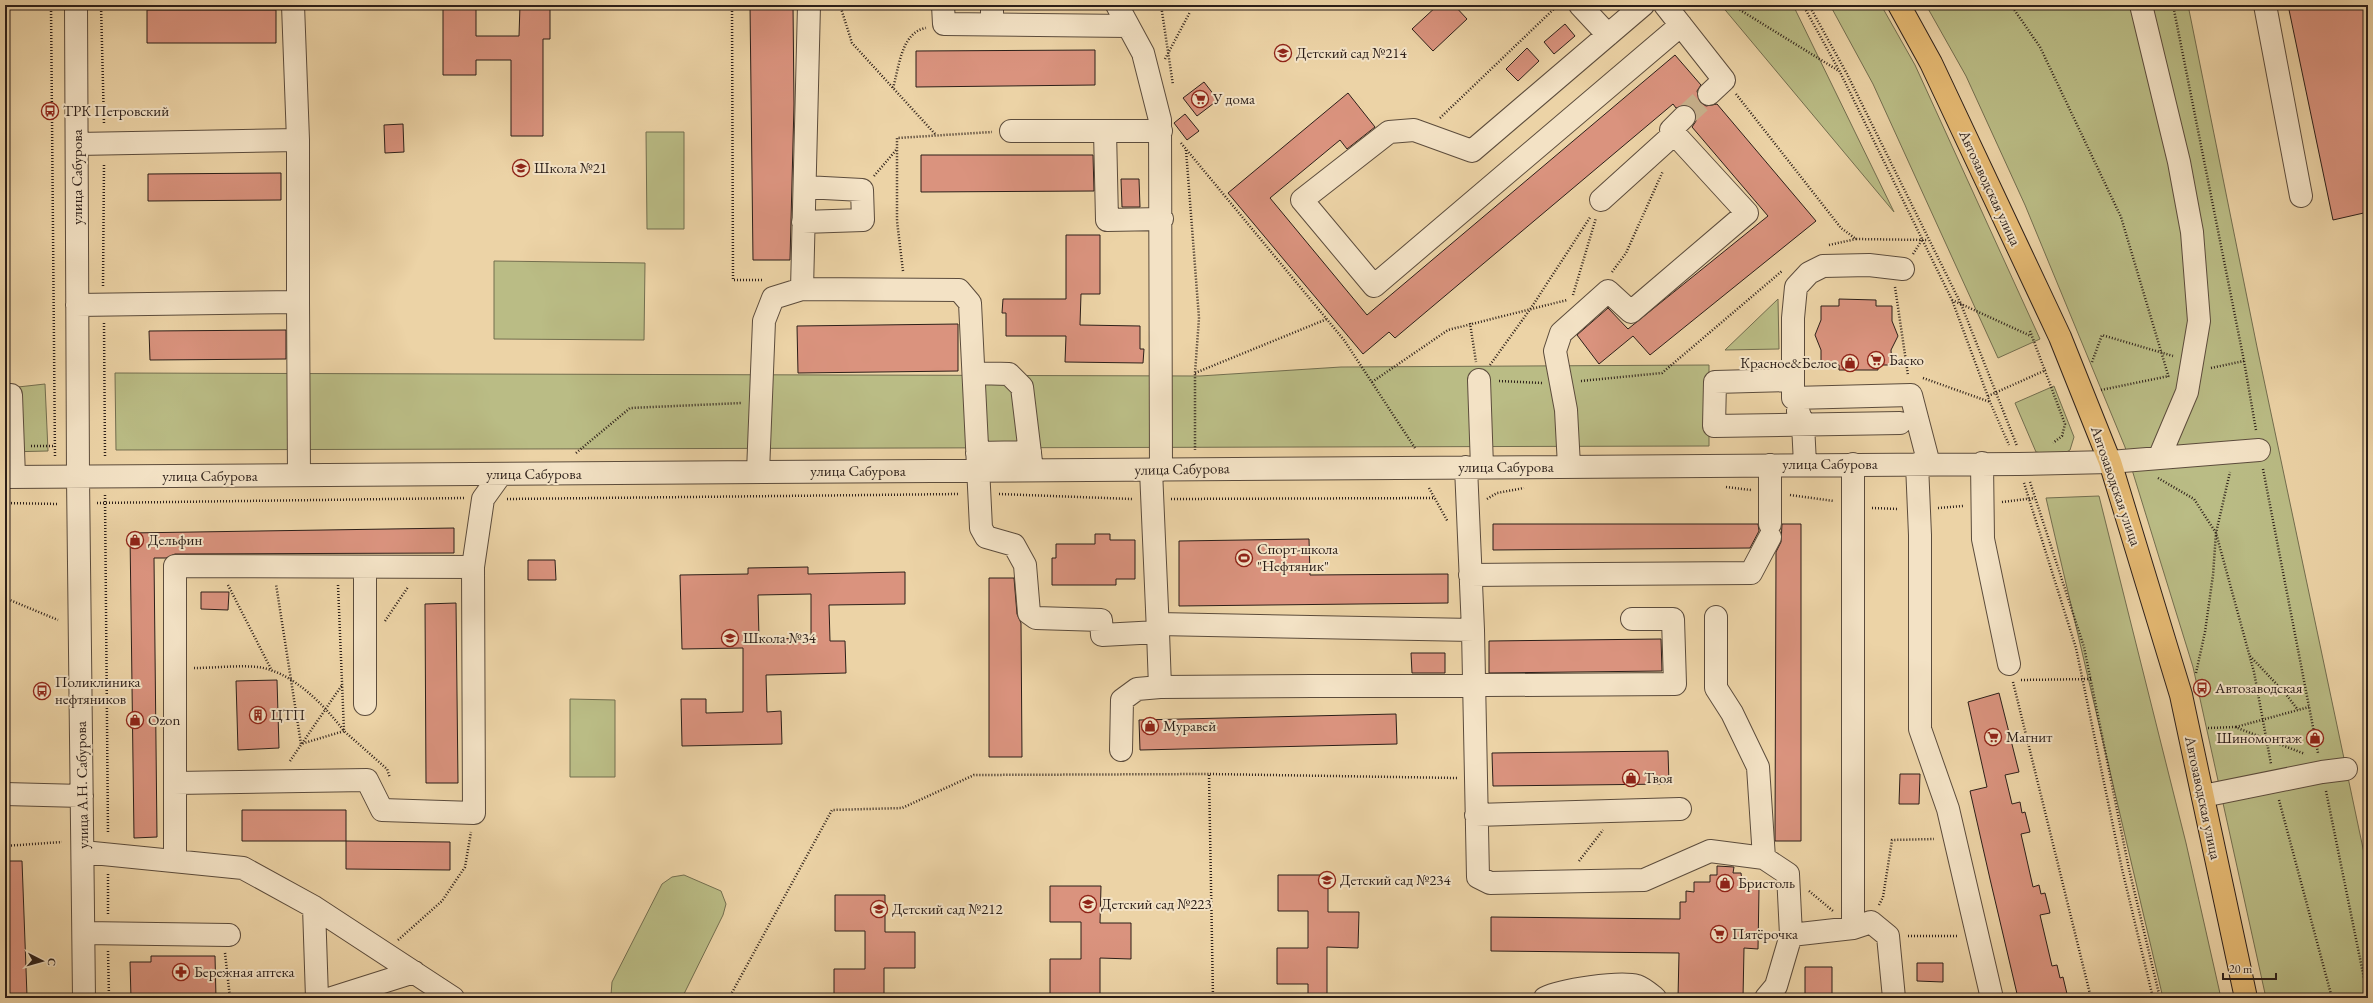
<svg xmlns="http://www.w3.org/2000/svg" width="2373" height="1003" font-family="'EB Garamond',serif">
  <rect width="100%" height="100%" fill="#ecd3a6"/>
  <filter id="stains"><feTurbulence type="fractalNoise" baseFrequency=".005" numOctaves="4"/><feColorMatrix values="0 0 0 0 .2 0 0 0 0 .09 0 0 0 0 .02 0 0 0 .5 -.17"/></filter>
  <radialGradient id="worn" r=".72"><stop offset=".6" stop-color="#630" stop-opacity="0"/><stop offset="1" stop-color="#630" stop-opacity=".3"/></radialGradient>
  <!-- green -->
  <path fill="#babc85" stroke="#736e4f" d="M 1721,5 L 1793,5 L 1894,212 Z
    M 1830,5 L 1881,5 L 1915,65 L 2040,339 L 1998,358 L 1873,84 Z
    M 1926,5 L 2188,5 L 2257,347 L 2368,872 L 2368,998 L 2266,998 L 2193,667 L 2125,447 L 2025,205 L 1966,76 Z
    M 646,132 L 684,132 L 684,229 L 647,229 Z
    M 494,261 L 645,263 L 644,340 L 494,339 Z
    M 1778,299 L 1779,349 L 1725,350 Z
    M 1709,365 L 1709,446 L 116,450 L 115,373 L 1200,376 L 1341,367 Z
    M 45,384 L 48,451 L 5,452 L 5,409 L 18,387 Z
    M 2054,386 L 2074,437 L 2070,450 L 2059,456 L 2036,452 L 2015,403 Z
    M 2099,496 L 2186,843 L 2221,998 L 2163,998 L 2046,498 Z
    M 570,699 L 615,700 L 615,777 L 570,777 Z
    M 684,875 L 721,891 L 726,904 L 723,915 L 682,998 L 614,998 L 611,995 L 612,982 L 662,884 L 672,877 Z"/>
  <!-- building -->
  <path fill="#da937e" stroke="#2c1f19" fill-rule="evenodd" d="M 443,5 L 476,5 L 476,36 L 519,36 L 520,5 L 550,5 L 550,39 L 543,39 L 543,136 L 511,136 L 511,60 L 476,60 L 476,75 L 443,75 Z
    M 750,5 L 793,5 L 794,104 L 790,260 L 753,260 Z
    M 1438,5 L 1454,5 L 1467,19 L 1433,51 L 1412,29 Z
    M 2288,5 L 2368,5 L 2368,212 L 2333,220 Z
    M 147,10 L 276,10 L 276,43 L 147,43 Z
    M 1565,24 L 1575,36 L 1554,54 L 1544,42 Z
    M 1527,48 L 1539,61 L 1518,81 L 1506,69 Z
    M 1095,50 L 1095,85 L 916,87 L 916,51 Z
    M 1675,55 L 1701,85 L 1697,91 L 1700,102 L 1706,106 L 1717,104 L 1816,221 L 1650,355 L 1633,336 L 1599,364 L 1577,335 L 1608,308 L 1628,329 L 1768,216 L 1692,127 L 1696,121 L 1696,114 L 1693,108 L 1688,105 L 1676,108 L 1673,104 L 1395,338 L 1389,332 L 1363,354 L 1228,193 L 1348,93 L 1375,127 L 1347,149 L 1340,140 L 1270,198 L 1367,315 Z
    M 1204,82 L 1218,100 L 1197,116 L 1183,98 Z
    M 1185,114 L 1199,131 L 1187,140 L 1174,123 Z
    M 403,124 L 404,152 L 385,153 L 384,125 Z
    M 921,155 L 1093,155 L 1094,191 L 921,192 Z
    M 281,173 L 281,200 L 148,201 L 148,174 Z
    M 1121,179 L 1139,179 L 1140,207 L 1122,207 Z
    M 1066,235 L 1100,235 L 1100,294 L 1081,294 L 1080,325 L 1140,326 L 1140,349 L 1144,349 L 1143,363 L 1065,362 L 1066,336 L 1006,336 L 1006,313 L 1002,313 L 1003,299 L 1066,299 Z
    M 1839,299 L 1876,300 L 1876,306 L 1892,306 L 1892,321 L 1898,336 L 1891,350 L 1892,365 L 1878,365 L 1878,370 L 1839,370 L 1839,365 L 1821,365 L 1821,350 L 1815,335 L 1821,320 L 1821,306 L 1839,306 Z
    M 958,324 L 958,371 L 798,373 L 797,326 Z
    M 286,330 L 286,359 L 150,360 L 149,331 Z
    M 1493,524 L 1758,524 L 1759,531 L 1750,548 L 1493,550 Z
    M 1782,524 L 1801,524 L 1801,841 L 1775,841 L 1776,552 L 1781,542 Z
    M 454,528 L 454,553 L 175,554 L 166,558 L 154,558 L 157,837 L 134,838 L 130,533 Z
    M 1095,534 L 1110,534 L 1110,540 L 1135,540 L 1135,579 L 1116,579 L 1116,585 L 1052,585 L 1052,558 L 1056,558 L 1056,544 L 1095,544 Z
    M 1309,539 L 1310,575 L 1448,574 L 1448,603 L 1179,606 L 1179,541 Z
    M 528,560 L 555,560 L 556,580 L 528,580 Z
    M 808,567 L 808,574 L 905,572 L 905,604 L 829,605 L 830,641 L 845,641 L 846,673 L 766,675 L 767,712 L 781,711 L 782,744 L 682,746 L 681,699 L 706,699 L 706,713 L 743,712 L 743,648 L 682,649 L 680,575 L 748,574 L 748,568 ZM 811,594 L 811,638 L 759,639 L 758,595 Z
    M 989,578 L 1014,578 L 1017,614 L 1021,623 L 1022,757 L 989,757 Z
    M 201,592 L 229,592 L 228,610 L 201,609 Z
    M 456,603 L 458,783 L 426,783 L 425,604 Z
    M 1661,639 L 1662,671 L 1489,673 L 1489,641 Z
    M 1411,653 L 1445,653 L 1445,673 L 1412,673 Z
    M 277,680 L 279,748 L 238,750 L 236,681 Z
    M 1999,693 L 2019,772 L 2005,775 L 2012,804 L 2020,802 L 2022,813 L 2025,812 L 2030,832 L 2021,834 L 2033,887 L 2039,885 L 2041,894 L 2045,893 L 2050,913 L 2040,915 L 2052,966 L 2057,965 L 2060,978 L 2063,977 L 2068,998 L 2018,998 L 1990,879 L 1970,791 L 1987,787 L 1968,702 Z
    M 1396,714 L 1397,744 L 1140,750 L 1139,720 Z
    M 1668,751 L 1669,784 L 1493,786 L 1492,753 Z
    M 1900,774 L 1920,774 L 1919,804 L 1899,804 Z
    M 242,810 L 346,810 L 346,841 L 242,841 Z
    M 346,841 L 450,842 L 450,870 L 346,869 Z
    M 5,861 L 22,861 L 27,996 L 5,996 Z
    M 1717,866 L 1734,867 L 1733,873 L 1741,873 L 1742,881 L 1750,881 L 1750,888 L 1759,888 L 1758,949 L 1744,948 L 1743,998 L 1678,998 L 1679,953 L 1491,951 L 1491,917 L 1680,919 L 1680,902 L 1686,902 L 1686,891 L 1694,892 L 1694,882 L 1710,882 L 1710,875 L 1717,875 Z
    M 1278,875 L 1328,875 L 1328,912 L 1359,912 L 1358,948 L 1327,947 L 1327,998 L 1308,998 L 1308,984 L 1277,984 L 1277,948 L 1308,948 L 1308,911 L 1278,911 Z
    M 1050,886 L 1101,886 L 1100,923 L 1131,923 L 1131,959 L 1100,958 L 1100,998 L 1050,995 L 1050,959 L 1081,959 L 1081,922 L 1050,922 Z
    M 835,895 L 885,895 L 885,932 L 915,932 L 915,968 L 884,968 L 884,998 L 834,998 L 834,969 L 865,969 L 865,931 L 835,931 Z
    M 151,956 L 215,956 L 216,998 L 131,998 L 130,962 L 151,962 Z
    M 1917,963 L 1943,963 L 1943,982 L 1917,981 Z
    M 1805,967 L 1832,967 L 1832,998 L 1805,998 Z"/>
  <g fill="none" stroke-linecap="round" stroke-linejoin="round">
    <!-- minor-tunnel -->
    <path stroke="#c6af8a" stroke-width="22" stroke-dasharray="22 11" stroke-linecap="butt" d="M 1684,117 L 1709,94"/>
    <!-- minor casing -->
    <g stroke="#5c4c3c" stroke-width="24">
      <path id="minor" d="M 76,5 L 78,477 L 84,998
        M 293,5 L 298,140 L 298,302
        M 943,5 L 944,24 L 1128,26
        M 992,5 L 992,24
        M 1117,5 L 1143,53 L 1160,120 L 1161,470
        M 1580,5 L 1608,35
        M 1643,5 L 1472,151 L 1414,130 L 1389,132 L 1302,200 L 1374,286 L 1681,25
        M 1665,5 L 1724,80 L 1709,94
        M 2141,5 L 2179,162 L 2192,232 L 2199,321 L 2187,392 L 2159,458
        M 2265,5 L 2301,196
        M 1011,131 L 1161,131
        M 1105,131 L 1107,220 L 1162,219
        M 77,144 L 298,140
        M 1601,200 L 1674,134
        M 803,222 L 863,220 L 862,190 L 805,187
        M 1903,269 L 1869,265 L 1823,266 L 1809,273 L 1796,287 L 1793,318 L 1793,398 L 1911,395 L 1929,464
        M 802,289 L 959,290 L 970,303 L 981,528 L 986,537 L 1014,545 L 1025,565 L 1029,613 L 1036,618 L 1101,620 L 1102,635 L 1158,632 L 1151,470
        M 77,305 L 298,302 L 299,475
        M 974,373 L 1009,374 L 1022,387 L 1032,470
        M 1479,380 L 1482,467
        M 1793,380 L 1715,382 L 1714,426 L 1900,423
        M 5,395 L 11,395 L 14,477
        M 1798,411 L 1803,424 L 1805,464
        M 977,453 L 1030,452
        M 1982,463 L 1983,539 L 2009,664
        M 1853,464 L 1853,928 L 1871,922 L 1888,936 L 1894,998
        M 1917,464 L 1920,535 L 1920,729 L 1948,809 L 1991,994
        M 1770,465 L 1770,524
        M 1569,466 L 1566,410 L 1555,351 L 1561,333 L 1608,291 L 1631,312 L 1747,213 L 1671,130 L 1684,117
        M 1466,467 L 1473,630 L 1478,877 L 1490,883 L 1644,880 L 1710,851 L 1764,858 L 1788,874 L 1791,935
        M 758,472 L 764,321 L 773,298 L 802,289 L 809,5
        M 5,477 L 2018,464 L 2110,462 L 2259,450
        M 1470,575 L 1751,573 L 1770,537
        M 1716,617 L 1716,688 L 1732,713 L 1758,767 L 1764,858
        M 1158,624 L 1473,630
        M 1158,632 L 1160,687 L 1675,684 L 1673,619 L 1632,619
        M 365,704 L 365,567
        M 1121,750 L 1122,700 L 1137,689 L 1160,687
        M 175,783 L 367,780 L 382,810 L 474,813 L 473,567 L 483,499 L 501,474
        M 5,794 L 82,796
        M 2203,796 L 2322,772 L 2346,769
        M 1476,815 L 1680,809
        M 83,852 L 243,868 L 314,907 L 453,998
        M 175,860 L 175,566 L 473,567
        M 314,907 L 317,998
        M 84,933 L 229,935
        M 332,998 L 414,972
        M 1545,998 C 1561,990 1620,981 1637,986 C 1643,988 1650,994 1655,998
        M 1766,998 L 1776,986 L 1791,935 L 1853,928"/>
    </g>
    <!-- major casing -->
    <g stroke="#2c1f19" stroke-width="24">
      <path id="major" d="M 1899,5 L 1931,63 L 2060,337 L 2110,462 L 2181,695 L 2246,998"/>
    </g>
    <!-- path -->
    <path stroke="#2c1f19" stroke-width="2.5" stroke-dasharray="1 2" stroke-linecap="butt" d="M 51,5 L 55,458
      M 101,5 L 104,124
      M 732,5 L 733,280 L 763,280
      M 840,5 L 852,43 L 936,135
      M 1161,5 L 1173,85
      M 1732,5 L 1839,71
      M 1803,5 L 1840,72 L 1952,300 L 1990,402 L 2009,445
      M 1809,5 L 1847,74 L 1961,304 L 2017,446
      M 2011,5 L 2040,47 L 2121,217 L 2169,378
      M 2173,5 L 2244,361 L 2256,430
      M 1165,59 L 1190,12
      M 893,88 C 899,68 901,32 926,28
      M 1736,94 L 1841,228 L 1856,239 L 1928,240
      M 1440,118 L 1558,5
      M 1181,143 L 1344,340 L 1415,448
      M 1186,150 L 1199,318 L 1195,373 L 1195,450
      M 874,176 L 897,149
      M 1829,245 L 1856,239
      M 1913,254 L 1922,240
      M 903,271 L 897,221 L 897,138 L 992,132
      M 1612,272 L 1626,253 L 1663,171
      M 103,286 L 104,163
      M 1895,287 L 1908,375
      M 1573,295 L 1596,218
      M 1952,300 L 2031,336
      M 104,323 L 105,456
      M 1470,323 L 1476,362
      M 2030,331 L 2065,424 L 2062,436 L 2053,443
      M 2092,362 L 2102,335 L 2173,356
      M 1490,365 L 1531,308 L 1591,216
      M 2211,368 L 2244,361
      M 1195,373 L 1327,319
      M 1923,378 L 1990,402
      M 1499,381 L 1542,383
      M 1581,381 L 1662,373 L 1782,271
      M 1372,382 L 1448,330 L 1567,300
      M 2101,390 L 2169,376
      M 1988,396 L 2046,370
      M 31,446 L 55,446
      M 576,453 L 630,408 L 742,403
      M 2263,469 L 2318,753
      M 2158,478 L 2194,499 L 2216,533 L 2254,672 L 2271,764
      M 2030,482 L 2084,647 L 2129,869 L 2160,998
      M 2024,483 L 2076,648 L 2122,869 L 2153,998
      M 1726,487 L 1751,490
      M 1429,488 L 1448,522
      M 999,494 L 1132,499
      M 105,495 L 108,834
      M 1790,495 L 1834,501
      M 507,499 L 960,494
      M 1171,499 L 1434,498
      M 1487,499 L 1497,493 L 1524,488
      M 2002,502 L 2035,498
      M 5,503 L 58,504
      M 97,503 L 464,498
      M 1872,508 L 1899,509
      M 1938,508 L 1963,506
      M 228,585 L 272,671
      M 338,585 L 344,731 L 387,769 L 390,778
      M 5,598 L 58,620
      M 385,621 L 408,587
      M 2250,656 L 2285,693 L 2298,710
      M 194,668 C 214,668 237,665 258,667 C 293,672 324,705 344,731 L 301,744 L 276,584
      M 2196,673 L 2205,632 L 2213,575 L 2216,533 L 2230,472
      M 2021,680 L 2091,679
      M 2013,682 L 2091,998
      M 2236,727 L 2309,707
      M 2208,728 L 2235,727 L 2305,754
      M 290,761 L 342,685
      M 2326,791 L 2368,998
      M 2279,800 L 2332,998
      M 5,846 L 62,842
      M 1579,861 L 1603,830
      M 1809,891 L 1833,911
      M 1879,905 L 1883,897 L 1892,840 L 1934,839
      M 108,914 L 108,873
      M 1908,936 L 1957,936
      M 398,940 L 442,901 L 465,867 L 471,832
      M 108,951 L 109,998
      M 225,953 L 230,998
      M 729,998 L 832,810 L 902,808 L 974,775 L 1209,774
      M 1213,998 L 1209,774 L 1457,778"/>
    <!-- minor -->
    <use href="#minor" stroke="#f3e2c5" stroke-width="22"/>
    <!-- major -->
    <use href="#major" stroke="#e6ba73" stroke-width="22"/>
  </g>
  <!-- icons -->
  <defs>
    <g id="school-ring" transform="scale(0.9)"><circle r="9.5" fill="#f3e2c5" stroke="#8f2418" stroke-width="1.5"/><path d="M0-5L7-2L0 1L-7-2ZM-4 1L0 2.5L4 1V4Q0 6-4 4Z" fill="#8f2418"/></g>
    <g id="supermarket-ring" transform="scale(0.9)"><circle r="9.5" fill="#f3e2c5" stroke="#8f2418" stroke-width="1.5"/><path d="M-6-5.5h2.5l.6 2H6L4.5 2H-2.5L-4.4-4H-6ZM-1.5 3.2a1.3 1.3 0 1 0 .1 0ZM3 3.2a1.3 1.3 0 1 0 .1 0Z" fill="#8f2418"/></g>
    <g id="bus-ring" transform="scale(0.9)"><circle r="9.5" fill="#f3e2c5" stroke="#8f2418" stroke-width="1.5"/><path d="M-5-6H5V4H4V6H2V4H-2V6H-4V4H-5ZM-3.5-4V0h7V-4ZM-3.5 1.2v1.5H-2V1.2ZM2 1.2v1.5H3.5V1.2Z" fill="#8f2418"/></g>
    <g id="shop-ring" transform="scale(0.9)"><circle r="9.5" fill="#f3e2c5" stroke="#8f2418" stroke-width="1.5"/><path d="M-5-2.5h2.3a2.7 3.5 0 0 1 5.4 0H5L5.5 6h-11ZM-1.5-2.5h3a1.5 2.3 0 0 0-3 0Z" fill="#8f2418"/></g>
    <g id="stadium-ring" transform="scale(0.9)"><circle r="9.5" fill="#f3e2c5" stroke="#8f2418" stroke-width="1.5"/><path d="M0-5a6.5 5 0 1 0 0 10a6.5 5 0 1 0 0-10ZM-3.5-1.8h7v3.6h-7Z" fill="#8f2418"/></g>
    <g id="building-ring" transform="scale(0.9)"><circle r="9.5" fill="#f3e2c5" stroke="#8f2418" stroke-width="1.5"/><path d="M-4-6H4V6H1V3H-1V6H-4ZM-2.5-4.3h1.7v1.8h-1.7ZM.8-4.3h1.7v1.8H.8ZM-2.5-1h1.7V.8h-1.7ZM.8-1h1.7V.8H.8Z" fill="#8f2418"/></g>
    <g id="pharmacy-ring" transform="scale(0.9)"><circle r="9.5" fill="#f3e2c5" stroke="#8f2418" stroke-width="1.5"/><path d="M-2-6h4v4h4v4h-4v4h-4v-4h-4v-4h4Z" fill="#8f2418"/></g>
  </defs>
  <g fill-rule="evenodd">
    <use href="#school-ring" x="1283" y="53"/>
    <use href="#supermarket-ring" x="1200" y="99"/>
    <use href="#bus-ring" x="50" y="111"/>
    <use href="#school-ring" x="521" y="168"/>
    <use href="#supermarket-ring" x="1876" y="360"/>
    <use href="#shop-ring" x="1850" y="363"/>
    <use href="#shop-ring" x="135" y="540"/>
    <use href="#stadium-ring" x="1244" y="558"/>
    <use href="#school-ring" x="730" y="638"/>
    <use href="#bus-ring" x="2202" y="688"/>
    <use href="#bus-ring" x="42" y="691"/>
    <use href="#building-ring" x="258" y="715"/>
    <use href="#shop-ring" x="135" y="720"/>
    <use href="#shop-ring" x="1150" y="726"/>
    <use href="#supermarket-ring" x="1993" y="737"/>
    <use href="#shop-ring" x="2315" y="738"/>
    <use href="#shop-ring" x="1631" y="778"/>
    <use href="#school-ring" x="1327" y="880"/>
    <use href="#shop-ring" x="1725" y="883"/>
    <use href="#school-ring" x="1088" y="904"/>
    <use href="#school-ring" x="879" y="909"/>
    <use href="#supermarket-ring" x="1719" y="934"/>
    <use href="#pharmacy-ring" x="181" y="972"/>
  </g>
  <g text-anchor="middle" stroke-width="4" stroke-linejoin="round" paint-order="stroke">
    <!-- poi labels -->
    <g font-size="15" fill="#2c1f19" stroke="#f3e2c5" text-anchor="start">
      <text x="1296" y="58">Детский сад №214</text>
      <text x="1213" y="104">У дома</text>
      <text x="63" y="116">ТРК Петровский</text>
      <text x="534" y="173">Школа №21</text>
      <text x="1889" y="365">Баско</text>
      <text x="1837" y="368" text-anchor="end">Красное&amp;Белое</text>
      <text x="148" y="545">Дельфин</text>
      <text x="1257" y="554">Спорт-школа<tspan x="1257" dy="17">"Нефтяник"</tspan></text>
      <text x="743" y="643">Школа №34</text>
      <text x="55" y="687">Поликлиника<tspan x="55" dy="17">нефтяников</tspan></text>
      <text x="2215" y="693">Автозаводская</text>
      <text x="271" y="720">ЦТП</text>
      <text x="148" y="725">Ozon</text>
      <text x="1163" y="731">Муравей</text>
      <text x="2006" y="742">Магнит</text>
      <text x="2302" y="743" text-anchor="end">Шиномонтаж</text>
      <text x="1644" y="783">Твоя</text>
      <text x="1340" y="885">Детский сад №234</text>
      <text x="1738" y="888">Бристоль</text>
      <text x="1101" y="909">Детский сад №223</text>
      <text x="892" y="914">Детский сад №212</text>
      <text x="1732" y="939">Пятёрочка</text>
      <text x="194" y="977">Бережная аптека</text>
    </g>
    <!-- street labels -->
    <g font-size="15" fill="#2c1f19" stroke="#f3e2c5">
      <text transform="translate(77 177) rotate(-90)" y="5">улица Сабурова</text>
      <text transform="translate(1990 188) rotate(65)" y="5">Автозаводская улица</text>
      <text x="1830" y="469">улица Сабурова</text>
      <text x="1506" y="472">улица Сабурова</text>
      <text transform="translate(1182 469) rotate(-1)" y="5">улица Сабурова</text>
      <text x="858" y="476">улица Сабурова</text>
      <text x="534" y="479">улица Сабурова</text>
      <text x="210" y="481">улица Сабурова</text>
      <text transform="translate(2116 486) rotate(71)" y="5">Автозаводская улица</text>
      <text transform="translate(82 785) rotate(-91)" y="5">улица А.Н. Сабурова</text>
      <text transform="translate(2203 798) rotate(78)" y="5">Автозаводская улица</text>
    </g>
  </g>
  <!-- margin -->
  <rect width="2373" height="1003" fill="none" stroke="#ecd3a6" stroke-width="20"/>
  <rect x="6" y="6" width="2361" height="991" fill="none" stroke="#2c1f19" stroke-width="2"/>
  <rect x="10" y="10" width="2353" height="983" fill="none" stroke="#2c1f19"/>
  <!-- north arrow -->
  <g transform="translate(42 961) rotate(96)" stroke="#f3e2c5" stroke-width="3" paint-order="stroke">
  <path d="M0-3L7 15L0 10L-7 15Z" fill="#2c1f19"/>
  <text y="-6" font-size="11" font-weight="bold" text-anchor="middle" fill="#2c1f19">С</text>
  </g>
  <!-- scale -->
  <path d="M2223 973v6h53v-6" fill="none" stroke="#2c1f19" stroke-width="2"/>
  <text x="2229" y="973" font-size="12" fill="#2c1f19" stroke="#f3e2c5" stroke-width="3" paint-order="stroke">20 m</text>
  <rect width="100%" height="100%" filter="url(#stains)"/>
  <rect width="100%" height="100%" fill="url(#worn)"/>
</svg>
